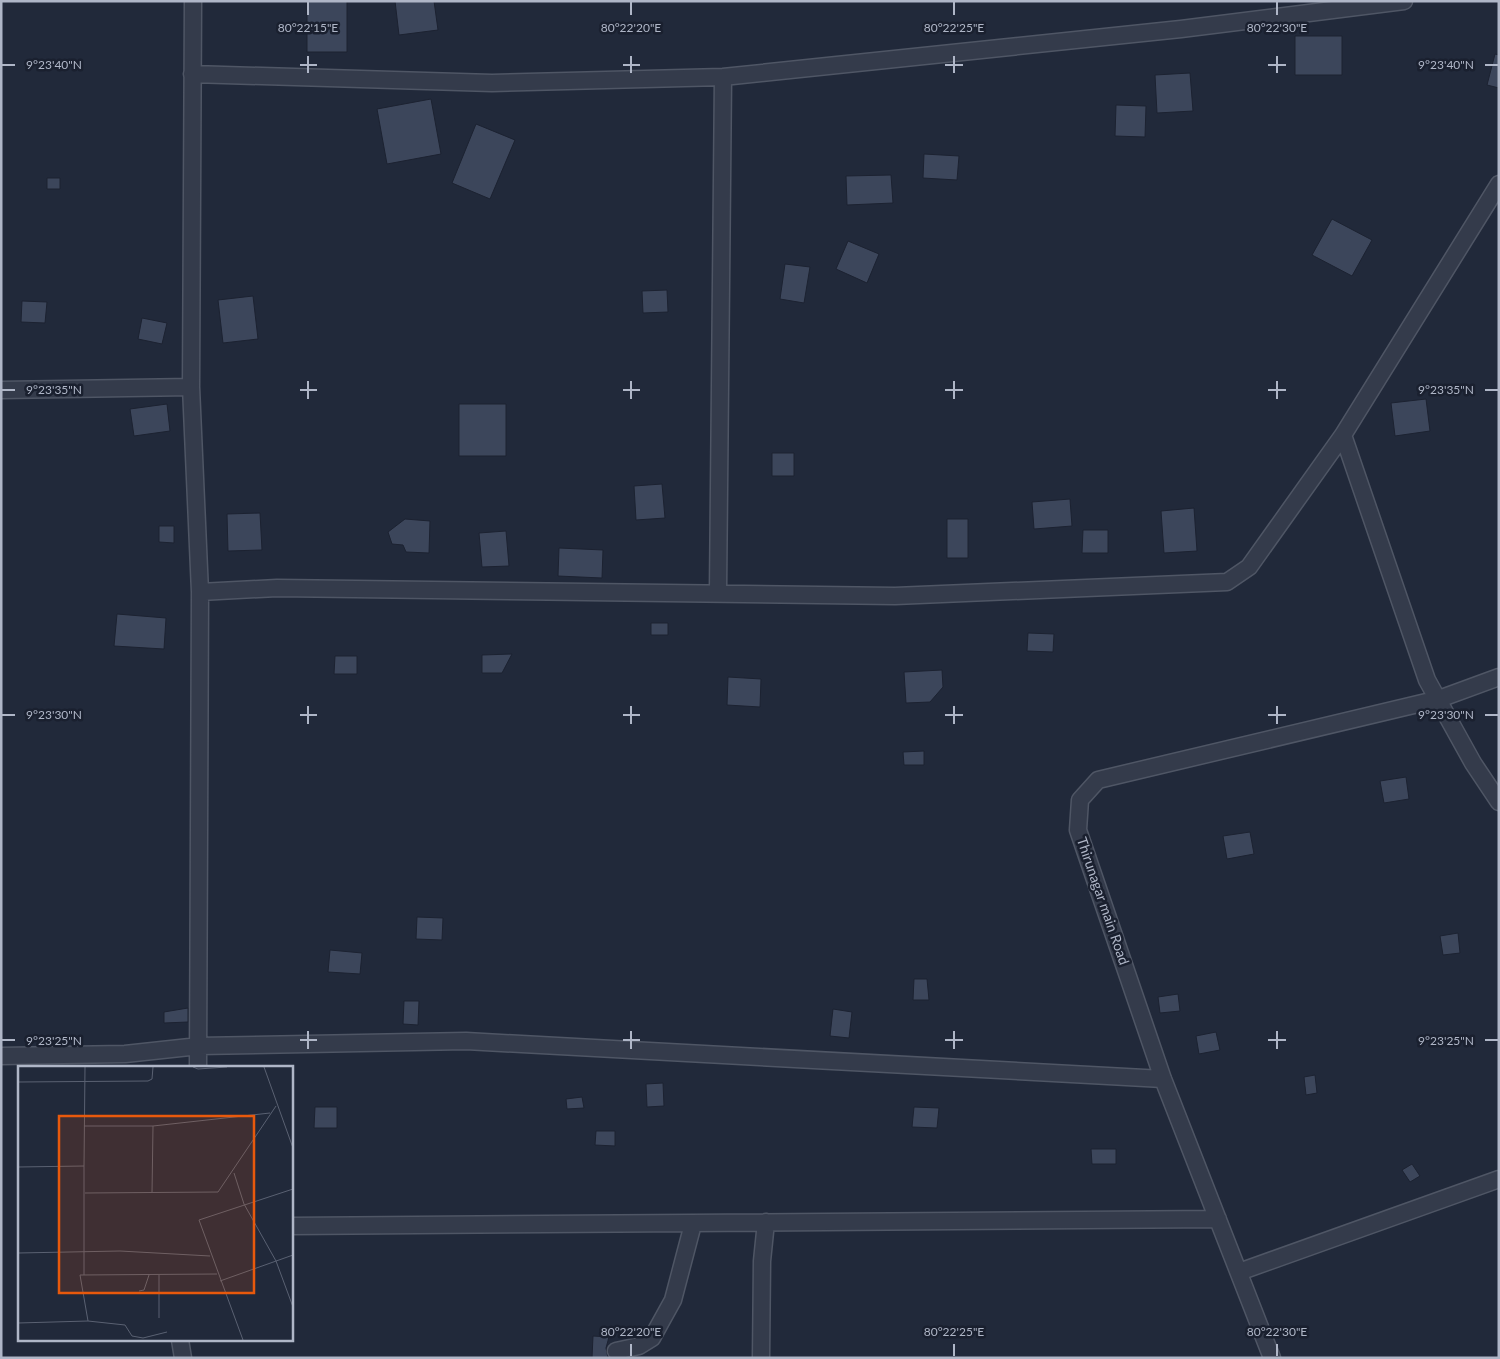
<svg xmlns="http://www.w3.org/2000/svg" width="1500" height="1359" font-family="Lato,sans-serif">
  <rect width="100%" height="100%" fill="#21293a"/>
  <!-- building -->
  <path fill="#3c465b" stroke="#1c2231" d="M 307,1 L 347,1 L 347,52 L 307,52 Z
    M 395,1 L 434,1 L 438,30 L 399,35 Z
    M 1295,36 L 1342,36 L 1342,75 L 1295,75 Z
    M 1495,54 L 1499,55 L 1499,88 L 1487,85 Z
    M 1190,73 L 1193,111 L 1157,113 L 1155,75 Z
    M 431,99 L 441,154 L 387,164 L 377,109 Z
    M 1116,105 L 1146,106 L 1145,137 L 1115,136 Z
    M 476,124 L 515,140 L 490,199 L 452,183 Z
    M 924,154 L 959,156 L 957,180 L 923,178 Z
    M 891,175 L 893,203 L 847,205 L 846,176 Z
    M 47,178 L 60,178 L 60,189 L 47,189 Z
    M 1332,219 L 1372,240 L 1352,276 L 1312,255 Z
    M 848,241 L 879,254 L 867,283 L 836,269 Z
    M 785,264 L 810,267 L 804,303 L 780,299 Z
    M 667,290 L 668,312 L 643,313 L 642,291 Z
    M 253,296 L 258,339 L 223,343 L 218,300 Z
    M 22,301 L 47,302 L 45,323 L 21,322 Z
    M 142,318 L 167,323 L 162,344 L 138,339 Z
    M 1426,399 L 1430,431 L 1395,436 L 1391,403 Z
    M 167,404 L 170,431 L 134,436 L 130,409 Z
    M 459,404 L 506,404 L 506,456 L 459,456 Z
    M 772,453 L 794,453 L 794,476 L 772,476 Z
    M 662,484 L 665,518 L 636,520 L 634,486 Z
    M 1070,499 L 1072,526 L 1034,529 L 1032,502 Z
    M 1194,508 L 1197,551 L 1164,553 L 1161,511 Z
    M 260,513 L 262,550 L 228,551 L 227,514 Z
    M 405,519 L 430,521 L 429,553 L 406,552 L 403,545 L 392,544 L 388,532 Z
    M 947,519 L 968,519 L 968,558 L 947,558 Z
    M 159,526 L 174,526 L 174,543 L 159,542 Z
    M 1083,530 L 1108,530 L 1108,553 L 1082,553 Z
    M 506,531 L 509,566 L 482,567 L 479,533 Z
    M 559,548 L 603,550 L 602,578 L 558,576 Z
    M 117,614 L 166,618 L 164,649 L 114,646 Z
    M 651,623 L 668,623 L 668,635 L 651,635 Z
    M 1028,633 L 1054,634 L 1053,652 L 1027,651 Z
    M 512,654 L 502,673 L 482,673 L 482,655 Z
    M 335,656 L 357,656 L 357,674 L 334,674 Z
    M 942,670 L 943,687 L 930,702 L 906,703 L 904,672 Z
    M 728,677 L 761,679 L 760,707 L 727,705 Z
    M 924,751 L 924,765 L 904,765 L 903,752 Z
    M 1406,777 L 1409,799 L 1384,803 L 1380,781 Z
    M 1250,832 L 1254,854 L 1227,859 L 1223,836 Z
    M 417,917 L 443,918 L 442,940 L 416,939 Z
    M 1458,933 L 1460,953 L 1443,955 L 1440,936 Z
    M 330,950 L 362,953 L 360,974 L 328,972 Z
    M 914,979 L 927,979 L 929,1000 L 913,1000 Z
    M 1178,994 L 1180,1011 L 1160,1013 L 1158,997 Z
    M 404,1001 L 419,1001 L 418,1025 L 403,1024 Z
    M 188,1008 L 188,1022 L 164,1023 L 164,1012 Z
    M 833,1009 L 852,1012 L 849,1038 L 830,1036 Z
    M 1216,1032 L 1220,1050 L 1199,1054 L 1196,1036 Z
    M 1315,1075 L 1317,1093 L 1306,1095 L 1304,1077 Z
    M 663,1083 L 664,1106 L 647,1107 L 646,1084 Z
    M 582,1097 L 584,1108 L 567,1109 L 566,1099 Z
    M 315,1107 L 337,1107 L 337,1128 L 314,1128 Z
    M 914,1107 L 939,1108 L 937,1128 L 912,1127 Z
    M 596,1131 L 615,1131 L 615,1146 L 595,1145 Z
    M 1091,1149 L 1116,1149 L 1116,1164 L 1092,1164 Z
    M 1412,1164 L 1420,1176 L 1410,1182 L 1402,1170 Z
    M 593,1336 L 609,1337 L 606,1348 L 608,1358 L 592,1358 Z"/>
  <g fill="none" stroke-linecap="round" stroke-linejoin="round">
    <!-- minor casing -->
    <g stroke="#4f5665" stroke-width="19">
      <path id="minor" d="M 192,74 L 492,83 L 723,77 L 1181,29 L 1404,1
        M 191,387 L 193,1
        M 1,390 L 191,387 L 200,592 L 198,1068
        M 1343,435 L 1427,680 L 1473,763 L 1499,802
        M 200,592 L 277,588 L 895,596 L 1227,582 L 1249,567 L 1343,435 L 1499,184
        M 718,592 L 723,77
        M 1,1056 L 125,1054 L 199,1046 L 466,1041 L 1163,1079
        M 291,1226 L 1218,1219
        M 1239,1272 L 1499,1179
        M 180,1340 L 183,1358
        M 616,1351 L 639,1346 L 652,1338 L 673,1300 L 693,1224
        M 761,1358 L 762,1261 L 766,1222
        M 1272,1358 L 1163,1079 L 1078,830 L 1080,800 L 1098,780 L 1439,699 L 1499,677"/>
    </g>
    <!-- minor -->
    <use href="#minor" stroke="#343b4b" stroke-width="16"/>
  </g>
  <!-- ticks -->
  <path fill="none" stroke="#afb6c7" stroke-width="2" d="M 308,2 L 308,15M 631,2 L 631,15M 954,2 L 954,15M 1277,2 L 1277,15M 308,56 L 308,73M 631,56 L 631,73M 954,56 L 954,73M 1277,56 L 1277,73M 2,65 L 15,65M 300,65 L 317,65M 623,65 L 640,65M 945,65 L 963,65M 1268,65 L 1286,65M 1485,65 L 1498,65M 308,381 L 308,399M 631,381 L 631,399M 954,381 L 954,399M 1277,381 L 1277,399M 2,390 L 15,390M 300,390 L 317,390M 623,390 L 640,390M 945,390 L 963,390M 1268,390 L 1286,390M 1485,390 L 1498,390M 308,706 L 308,724M 631,706 L 631,724M 954,706 L 954,724M 1277,706 L 1277,724M 2,715 L 15,715M 300,715 L 317,715M 623,715 L 640,715M 945,715 L 963,715M 1268,715 L 1286,715M 1485,715 L 1498,715M 308,1031 L 308,1049M 631,1031 L 631,1049M 954,1031 L 954,1049M 1277,1031 L 1277,1049M 2,1040 L 15,1040M 300,1040 L 317,1040M 623,1040 L 640,1040M 945,1040 L 963,1040M 1268,1040 L 1286,1040M 1485,1040 L 1498,1040M 631,1344 L 631,1356M 954,1344 L 954,1356M 1277,1344 L 1277,1356"/>
  <g text-anchor="middle" stroke-width="5" stroke-linejoin="round" paint-order="stroke">
    <!-- street labels -->
    <g font-size="14" fill="#afb6c7" stroke="#1a202f">
      <text transform="translate(1103 901) rotate(71)" y="5">Thirunagar main Road</text>
    </g>
  </g>
  <!-- overview -->
  <g transform="translate(18 1066)">
    <rect width="275" height="275" fill="#21293a"/>
    <path fill="none" stroke="#5a6172" stroke-width="1" d="M 175,1 L 180,3 L 209,1M 246,1 L 275,82M 0,16 L 130,15 L 134,13 L 135,1M 66,60 L 135,60 L 252,47M 66,100 L 67,1M 0,101 L 66,100 L 66,209M 216,107 L 226,138 L 258,195 L 275,241M 67,127 L 200,126 L 258,40M 134,127 L 135,60M 0,187 L 102,185 L 192,190M 141,209 L 141,252M 202,215 L 275,189M 121,225 L 126,224 L 131,209M 70,255 L 107,259 L 114,270 L 125,272 L 149,266M 0,257 L 70,255 L 62,209 L 199,208M 225,274 L 181,154 L 275,123"/>
    <path fill="#e8590c" fill-opacity="0.15" stroke="#e8590c" stroke-width="2.5" d="M 41,50 L 236,50 L 236,227 L 41,227 Z"/>
    <rect width="275" height="275" fill="none" stroke="#afb6c7" stroke-width="2.5"/>
  </g>
  <g font-size="12" text-anchor="middle" fill="#afb6c7" stroke="#1a202f" stroke-width="5" stroke-linejoin="round" paint-order="stroke">
    <text x="308" y="32">80°22'15"E</text>
    <text x="631" y="32">80°22'20"E</text>
    <text x="954" y="32">80°22'25"E</text>
    <text x="1277" y="32">80°22'30"E</text>
    <text x="54" y="69">9°23'40"N</text>
    <text x="1446" y="69">9°23'40"N</text>
    <text x="54" y="394">9°23'35"N</text>
    <text x="1446" y="394">9°23'35"N</text>
    <text x="54" y="719">9°23'30"N</text>
    <text x="1446" y="719">9°23'30"N</text>
    <text x="54" y="1045">9°23'25"N</text>
    <text x="1446" y="1045">9°23'25"N</text>
    <text x="631" y="1336">80°22'20"E</text>
    <text x="954" y="1336">80°22'25"E</text>
    <text x="1277" y="1336">80°22'30"E</text>
  </g>
  <!-- border -->
  <rect width="1500" height="1359" fill="none" stroke="#afb6c7" stroke-width="5"/>
</svg>
